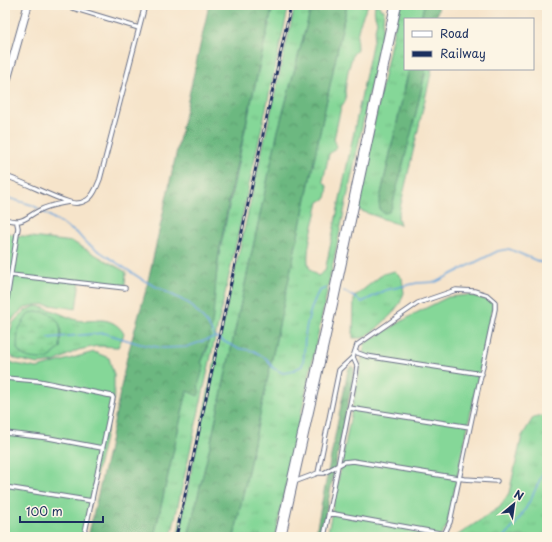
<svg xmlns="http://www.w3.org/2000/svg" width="552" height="542" font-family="'Playpen Sans',sans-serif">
  <defs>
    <pattern id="grass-tufts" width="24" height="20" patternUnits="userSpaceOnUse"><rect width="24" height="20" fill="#85d798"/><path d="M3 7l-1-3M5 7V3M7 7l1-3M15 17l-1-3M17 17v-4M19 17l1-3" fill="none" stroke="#72b985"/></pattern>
    <pattern id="forest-crowns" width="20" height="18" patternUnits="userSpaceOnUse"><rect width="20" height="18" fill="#6cb880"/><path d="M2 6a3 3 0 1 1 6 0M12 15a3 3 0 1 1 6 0" fill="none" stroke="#58966c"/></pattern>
    <pattern id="wetland-marsh" width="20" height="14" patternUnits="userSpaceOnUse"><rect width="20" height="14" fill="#85d798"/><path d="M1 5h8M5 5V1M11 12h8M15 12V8" fill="none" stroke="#72b985"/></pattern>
  </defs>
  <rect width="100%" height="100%" fill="#fcf5e5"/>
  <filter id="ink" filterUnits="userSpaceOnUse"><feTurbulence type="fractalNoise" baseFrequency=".025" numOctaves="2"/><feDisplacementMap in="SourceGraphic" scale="8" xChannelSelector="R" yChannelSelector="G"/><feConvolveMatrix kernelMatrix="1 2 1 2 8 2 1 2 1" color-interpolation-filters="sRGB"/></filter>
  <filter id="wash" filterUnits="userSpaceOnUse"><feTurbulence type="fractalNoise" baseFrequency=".012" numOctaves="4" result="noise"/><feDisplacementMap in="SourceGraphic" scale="16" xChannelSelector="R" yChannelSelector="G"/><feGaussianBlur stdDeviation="0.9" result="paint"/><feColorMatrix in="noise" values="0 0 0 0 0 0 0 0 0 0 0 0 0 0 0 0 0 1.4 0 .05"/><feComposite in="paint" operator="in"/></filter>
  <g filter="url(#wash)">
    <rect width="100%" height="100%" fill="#f6e4ca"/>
    <!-- grass -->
    <path fill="url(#grass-tufts)" stroke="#50837b" fill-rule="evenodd" d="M 273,5 L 289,5 L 171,537 L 154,537 L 187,391 L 194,393 L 204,366 L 201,363 L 207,350 L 219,255 L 245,130 Z
      M 295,5 L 312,5 L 278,131 L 211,442 L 188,537 L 177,537 L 222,327 Z
      M 347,5 L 368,5 C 361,19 355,34 357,49 L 353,54 L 348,71 L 345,91 L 346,100 L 341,107 L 334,139 L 337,147 L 329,154 L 323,181 C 329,187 328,190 326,198 L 319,202 C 316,217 304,253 309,267 C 311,272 314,273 318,276 L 325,271 L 377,21 C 374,15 374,11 375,5 L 380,5 L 380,9 L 384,10 L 382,33 L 275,537 L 234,537 Z
      M 399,5 L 424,5 L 421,19 L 405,19 L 405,69 L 409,69 L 379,203 L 412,130 L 426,69 L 432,69 L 398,217 L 400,225 L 356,209 Z
      M 395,271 L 402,278 L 404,293 L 400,303 L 391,315 L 376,329 L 363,338 L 353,338 L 354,297 L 383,274 Z
      M 36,306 C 51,308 63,316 77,320 C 87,323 98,318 108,321 C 115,323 121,328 124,334 L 118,347 L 97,346 L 78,350 L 54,362 L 38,364 L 16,359 L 11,356 L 8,350 L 10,332 L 13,323 L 24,311 ZM 50,314 C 65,327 60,331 60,348 L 48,359 L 34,358 L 20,354 Z
      M 542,416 L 547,417 L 547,530 L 541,537 L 455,537 L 500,507 L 509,493 L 522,436 L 533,418 Z"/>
    <!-- forest -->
    <path fill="url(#forest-crowns)" stroke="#44746f" d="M 209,5 L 273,5 C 255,87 234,170 219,253 C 213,291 217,327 201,363 L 204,365 L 198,386 L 200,392 L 198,396 L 187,391 L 154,537 L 88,537 L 108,452 L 127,357 L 146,290 Z
      M 312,5 L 347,5 L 234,537 L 188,537 L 211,442 L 278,131 Z
      M 424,5 L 439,5 L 436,19 L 421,19 Z
      M 409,69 L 426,69 L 412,130 L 392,207 L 389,212 L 384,213 L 380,210 L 379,203 Z
      M 351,366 L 354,368 L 354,374 L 321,537 L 315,537 L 348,370 Z"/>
    <!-- wetland -->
    <path fill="url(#wetland-marsh)" stroke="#50837b" d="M 44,311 C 65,321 60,329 60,348 L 48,359 C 36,359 24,360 17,349 L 18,330 L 29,313 Z"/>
    <!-- garden -->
    <path fill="#85d798" stroke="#50837b" d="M 5,232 L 14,235 L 73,242 L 126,272 L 125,285 L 80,280 L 76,309 C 43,304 20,296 5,334 Z
      M 469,295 L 492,301 L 493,306 L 447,526 L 440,537 L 327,537 L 365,343 L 414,314 L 448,297 Z
      M 94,352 L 109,358 L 114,375 L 114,398 L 82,537 L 5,537 L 5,353 L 5,360 L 16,364 L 37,368 Z"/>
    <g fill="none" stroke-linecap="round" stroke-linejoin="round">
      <!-- stream -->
      <path stroke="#6da7dd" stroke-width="1.5" d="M 5,197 L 32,205 L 39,209
        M 42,211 L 78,234 L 85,242 L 143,280 L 190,304 L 207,323 L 215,337 L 237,348 L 254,351 L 267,359 L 273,368 L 283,373 L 290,372 L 302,366 C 305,356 304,347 305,337 C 306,324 312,303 319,291 L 326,288
        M 344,291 L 362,302 L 386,290 L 417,283 L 436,282 L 498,251 L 509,249 L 547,265
        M 48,338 L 104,333 L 140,344 L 164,348 L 186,347 L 215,337
        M 504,537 C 525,517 535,490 547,464"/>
    </g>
  </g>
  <g filter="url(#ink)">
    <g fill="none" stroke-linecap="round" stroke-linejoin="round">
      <!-- lane casing -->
      <g stroke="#686e84" stroke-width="5.5">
        <path id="lane" d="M 63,5 L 139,28
          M 5,176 C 27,183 47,195 69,202 C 75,204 82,203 87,200 C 94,196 97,186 100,179 L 145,5
          M 5,219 C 24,225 25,217 40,210 C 49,205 60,204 69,202
          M 11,275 L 125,288
          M 5,312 L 18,228 L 17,223
          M 355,352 L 366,356 L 482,374
          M 5,378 L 39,381 L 112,396 L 113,398 L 84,537
          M 349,408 L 470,427 L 450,522 L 443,537
          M 5,433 L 49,438 L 102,448
          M 318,473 L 339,370 L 353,357 L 357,345 L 418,303 L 456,290 L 474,291 L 487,295 L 495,302 L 495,309 L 470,427
          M 294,482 L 318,473 L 324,473 L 344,462 L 353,461 L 464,479 L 497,481
          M 5,487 L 92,501
          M 329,513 L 445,534
          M 324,537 L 356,374 L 357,366 L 353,357"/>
      </g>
      <!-- street casing -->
      <g stroke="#686e84" stroke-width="9">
        <path id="street" d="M 5,87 L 28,5"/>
      </g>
      <!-- primary casing -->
      <g stroke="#686e84" stroke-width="12">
        <path id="primary" d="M 280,537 L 334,295 L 396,5"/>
      </g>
      <!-- lane -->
      <use href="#lane" stroke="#fff" stroke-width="3.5"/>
      <!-- street -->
      <use href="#street" stroke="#fff" stroke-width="7"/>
      <!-- primary -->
      <use href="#primary" stroke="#fff" stroke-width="10"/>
      <!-- rail casing -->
      <g stroke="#1b2f5e" stroke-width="3">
        <path id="rail" d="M 176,537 L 291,5"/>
      </g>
      <!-- rail -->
      <use href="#rail" stroke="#fcf5e5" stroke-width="1.5" stroke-dasharray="4.5" stroke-linecap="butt"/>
    </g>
  </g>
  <!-- margin -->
  <rect width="552" height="542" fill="none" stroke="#fcf5e5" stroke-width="20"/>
  <!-- legend -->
  <rect x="404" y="18" width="130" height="52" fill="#fcf5e5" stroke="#a2a6af"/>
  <rect x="412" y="31" width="20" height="6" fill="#ffffff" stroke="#a2a6af"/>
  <text x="440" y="38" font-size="12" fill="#1b2f5e">Road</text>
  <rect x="412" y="51" width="20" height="6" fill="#1b2f5e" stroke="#a2a6af"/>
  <text x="440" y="58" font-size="12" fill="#1b2f5e">Railway</text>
  <!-- north arrow -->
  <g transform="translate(514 504) rotate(29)" stroke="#fcf5e5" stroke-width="3" paint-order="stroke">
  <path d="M0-3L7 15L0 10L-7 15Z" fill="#1b2f5e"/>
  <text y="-6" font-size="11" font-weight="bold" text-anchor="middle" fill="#1b2f5e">N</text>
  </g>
  <!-- scale -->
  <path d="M20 516v6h83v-6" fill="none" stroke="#1b2f5e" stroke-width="2"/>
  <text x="26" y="516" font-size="12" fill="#1b2f5e" stroke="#fcf5e5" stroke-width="3" paint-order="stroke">100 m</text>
</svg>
